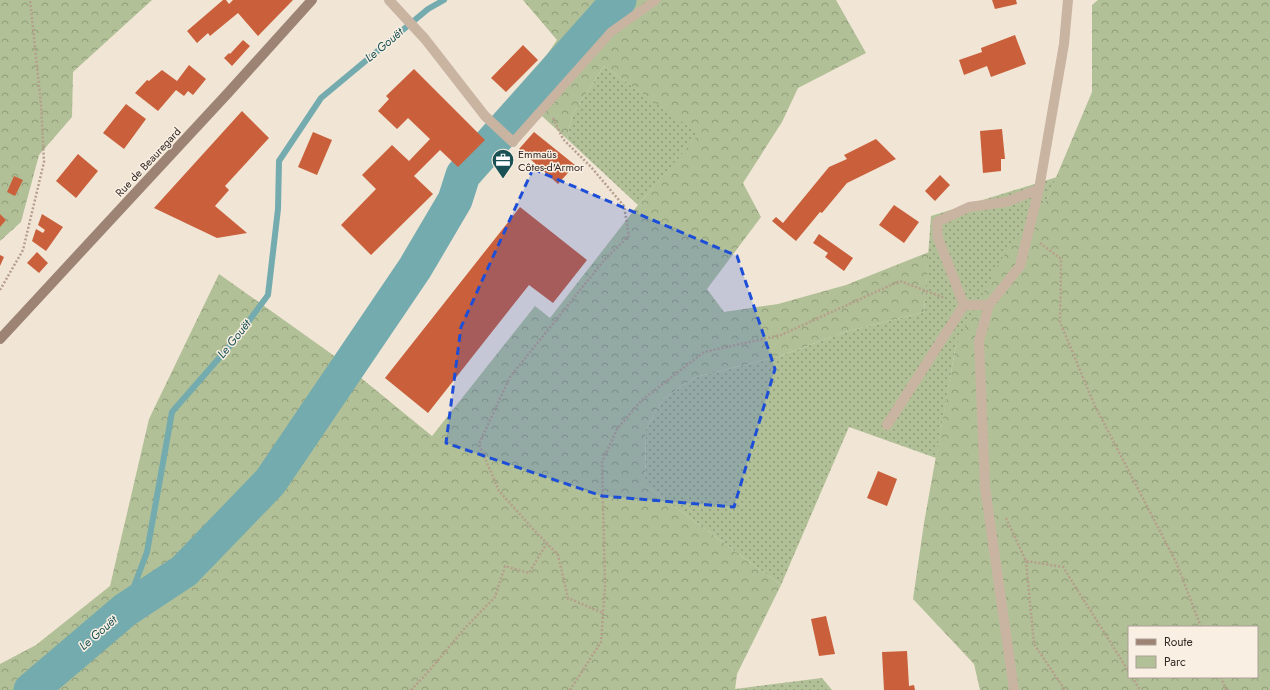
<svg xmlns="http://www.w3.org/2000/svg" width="1270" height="690" font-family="Jost,sans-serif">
  <defs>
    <pattern id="green-dots" width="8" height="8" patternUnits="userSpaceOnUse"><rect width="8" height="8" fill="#b1c096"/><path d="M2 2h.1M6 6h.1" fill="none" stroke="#919c7a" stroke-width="1.8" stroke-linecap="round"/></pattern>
    <pattern id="forest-crowns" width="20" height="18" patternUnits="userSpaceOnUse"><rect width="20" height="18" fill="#b1c096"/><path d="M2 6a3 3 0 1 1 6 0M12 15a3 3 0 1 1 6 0" fill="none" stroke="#919c7a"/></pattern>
  </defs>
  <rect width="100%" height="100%" fill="#f1e5d6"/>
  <!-- green -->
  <path fill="url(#green-dots)" d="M 604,66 L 700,134 L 638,205 L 567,139 L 572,115 Z
    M 1057,177 L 1047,199 L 956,345 L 936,458 L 849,427 L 781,585 L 645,485 L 646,429 L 663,399 L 696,377 L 780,356 L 845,332 L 924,312 L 931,216 Z
    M 822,678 L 832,690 L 735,690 L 735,689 Z"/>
  <!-- forest -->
  <path fill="url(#forest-crowns)" fill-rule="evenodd" d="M 0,0 L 152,0 L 73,72 L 72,117 L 39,155 L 21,222 L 0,241 Z
    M 523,0 L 836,0 L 866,53 L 798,88 L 782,122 L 743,183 L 761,217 L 707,289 L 724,312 L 778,304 L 846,285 L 929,252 L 924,312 L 845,332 L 780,356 L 696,377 L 663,399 L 646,429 L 645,485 L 781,585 L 737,674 L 735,690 L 0,690 L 0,664 L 36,645 L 110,586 L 149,419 L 219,274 L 333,355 L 432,436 L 535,306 L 550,318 L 638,205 L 699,134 L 604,66 L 572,115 L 567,139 L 519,95 L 557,40 Z
    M 1098,0 L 1270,0 L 1270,690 L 980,690 L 974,664 L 913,599 L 924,523 L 956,345 L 1000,261 L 1047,199 L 1092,92 L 1092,5 ZM 1129,627 L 1257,627 L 1257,677 L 1129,677 Z"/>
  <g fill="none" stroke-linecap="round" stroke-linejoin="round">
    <!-- stream -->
    <path stroke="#74abaf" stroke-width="6" d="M 125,610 L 147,552 L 172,412 L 234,341 L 268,295 L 278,209 L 279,161 L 321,98 L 428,9 L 444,0"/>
    <!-- river -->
    <path stroke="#74abaf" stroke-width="35" d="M 31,690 L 125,610 L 184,571 L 270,482 L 415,268 L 455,200 L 463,175 L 619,0"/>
  </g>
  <!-- building -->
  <path fill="#c9603b" d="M 223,0 L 226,0 L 229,4 L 233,0 L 293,0 L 258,36 L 238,13 L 210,36 L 208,33 L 197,43 L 187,31 Z
    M 992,0 L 1016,0 L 1017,4 L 995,9 Z
    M 1015,35 L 1026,64 L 991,77 L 987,66 L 964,75 L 959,60 L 982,52 L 981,48 Z
    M 243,40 L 250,46 L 232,66 L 224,58 L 229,53 L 230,54 Z
    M 523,45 L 538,60 L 506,92 L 491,78 Z
    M 189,65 L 206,79 L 193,95 L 188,91 L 184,96 L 176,90 L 158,111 L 135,93 L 147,80 L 149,81 L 162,70 L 177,81 Z
    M 414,69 L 485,140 L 458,167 L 440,150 L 414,176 L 433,194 L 371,255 L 341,225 L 376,189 L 362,175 L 392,145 L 409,161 L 430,139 L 408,118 L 397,129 L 378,111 L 389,99 L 386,96 Z
    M 126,104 L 146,119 L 124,149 L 103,133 Z
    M 242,111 L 269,138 L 225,186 L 229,190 L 215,206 L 247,233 L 217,238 L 154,208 Z
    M 1002,129 L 1005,159 L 1001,159 L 1001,171 L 983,173 L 980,131 Z
    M 313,132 L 332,140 L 317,175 L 298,167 Z
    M 534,132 L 575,165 L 558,184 L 519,149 Z
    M 876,139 L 896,159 L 847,183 L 822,213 L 820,212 L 796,241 L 772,221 L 776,217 L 783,223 L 829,167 L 847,159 L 844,155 Z
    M 78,154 L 98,171 L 76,198 L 56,181 Z
    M 940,175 L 950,185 L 935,201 L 925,191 Z
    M 14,176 L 23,180 L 15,196 L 7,192 Z
    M 894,205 L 919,222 L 904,243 L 879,225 Z
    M 520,207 L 587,260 L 553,303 L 529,285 L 428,413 L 385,378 Z
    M 0,214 L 6,220 L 0,227 Z
    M 42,214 L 63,227 L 46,251 L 32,241 L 36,229 L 43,233 L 45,230 L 38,225 Z
    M 819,234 L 853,258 L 844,271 L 825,257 L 828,253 L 813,243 Z
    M 37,252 L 48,263 L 39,273 L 27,263 Z
    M 0,255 L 4,257 L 0,266 Z
    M 878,471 L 897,479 L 887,506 L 867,498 Z
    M 826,616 L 835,654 L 819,656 L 811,619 Z
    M 907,651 L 909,686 L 914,685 L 915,690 L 884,690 L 882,652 Z"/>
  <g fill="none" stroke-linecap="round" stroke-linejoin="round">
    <!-- path -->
    <path stroke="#b59e8c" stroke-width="2.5" stroke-dasharray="2 2" stroke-linecap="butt" d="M 553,118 L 563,139 L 591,167 L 624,206 L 629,236 L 606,258 L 510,377 L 479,444 L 499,491 L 534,530 L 558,555 L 568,598 L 603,613
      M 1040,243 L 1061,259 L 1060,322 L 1094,404 L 1177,564 L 1201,627
      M 0,290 L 23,250 L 44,162 L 41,104 L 30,0
      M 1006,518 L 1026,561 L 1063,567 L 1129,672
      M 1026,561 L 1034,644 L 1065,690
      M 1132,677 L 1140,690
      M 1221,677 L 1226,690
      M 411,690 L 429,671 L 464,629 L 495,597 L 505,566 L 529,573 L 547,543
      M 570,690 L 601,642 L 605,586 L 602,462 L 617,429 L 641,401 L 704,352 L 781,335 L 900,281 L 945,298"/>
    <!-- service -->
    <path stroke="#c9b4a2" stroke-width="9" d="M 513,142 L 611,32 L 656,0"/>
    <!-- minor -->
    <path stroke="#c9b4a2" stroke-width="10" d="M 389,0 L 425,39 L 485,116 L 513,142
      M 964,305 L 989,305 L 1020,266 L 1039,189 L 1064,44 L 1068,0
      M 964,305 L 938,238 L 937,222 L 969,207 L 1006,202 L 1039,189
      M 989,305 L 979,341 L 985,487 L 1014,690
      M 887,425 L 964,305"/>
    <!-- secondary -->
    <path stroke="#9c8373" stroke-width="10" d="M 0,339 L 228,93 L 312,0"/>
  </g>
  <!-- marked area -->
  <path fill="#1d4ed8" fill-opacity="0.2" stroke="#1d4ed8" stroke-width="3" stroke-dasharray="8 5" stroke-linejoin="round" d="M 533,169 L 737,256 L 775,369 L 734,507 L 602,496 L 446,443 L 461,327 Z"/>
  <!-- icons -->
  <defs>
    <g id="office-pin" transform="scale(1.15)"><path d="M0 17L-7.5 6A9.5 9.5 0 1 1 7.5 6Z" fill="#1a5155" stroke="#f9efe2"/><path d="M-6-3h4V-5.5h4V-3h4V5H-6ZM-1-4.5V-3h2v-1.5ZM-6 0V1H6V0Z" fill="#fff"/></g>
  </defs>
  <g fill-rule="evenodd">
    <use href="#office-pin" x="503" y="160"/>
  </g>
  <g text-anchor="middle" stroke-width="3" stroke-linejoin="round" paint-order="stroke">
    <!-- poi labels -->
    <g font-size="11" fill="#332925" stroke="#f9efe2" text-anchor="start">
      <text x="518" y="158">Emmaüs<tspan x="518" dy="13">Côtes-d'Armor</tspan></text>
    </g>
    <!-- street labels -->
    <g font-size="11" fill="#332925" stroke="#f9efe2">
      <text transform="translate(148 162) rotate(-47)" y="4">Rue de Beauregard</text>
    </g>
    <!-- water labels -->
    <g font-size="12" font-style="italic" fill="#1a5155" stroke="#f9efe2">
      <text transform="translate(384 45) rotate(-40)" y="4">Le Gouët</text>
      <text transform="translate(234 339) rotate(-51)" y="4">Le Gouët</text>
      <text transform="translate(98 633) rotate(-41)" y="4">Le Gouët</text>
    </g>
  </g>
  <!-- legend -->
  <rect x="1128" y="626" width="130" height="52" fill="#f9efe2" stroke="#aaa096"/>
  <rect x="1136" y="639" width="20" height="6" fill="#9c8373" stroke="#aaa096"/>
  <text x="1164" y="646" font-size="12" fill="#332925">Route</text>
  <rect x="1136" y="656" width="20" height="12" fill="#b1c096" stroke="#aaa096"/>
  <text x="1164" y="666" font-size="12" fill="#332925">Parc</text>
</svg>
